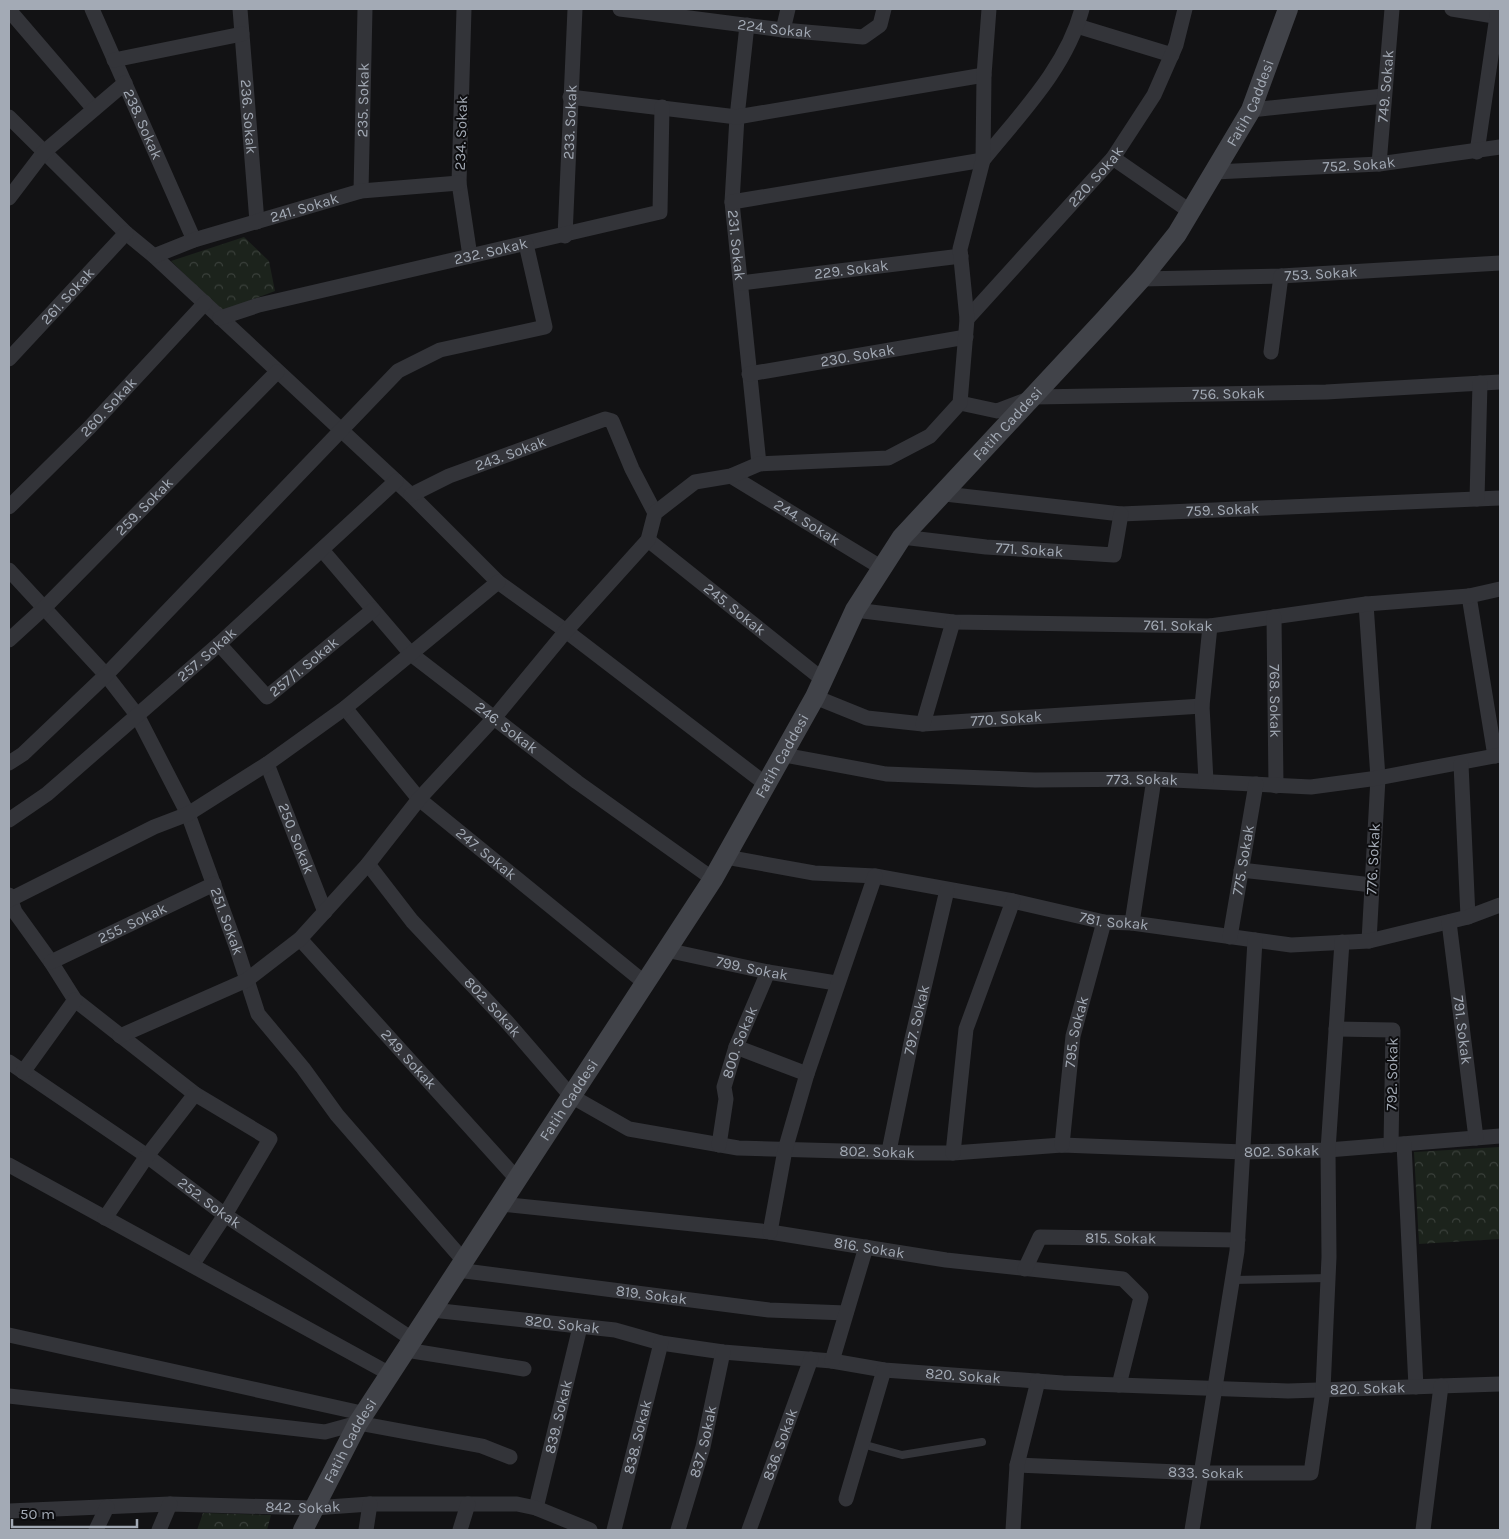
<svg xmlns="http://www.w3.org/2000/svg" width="1509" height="1539" font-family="Karla,sans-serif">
  <defs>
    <pattern id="forest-crowns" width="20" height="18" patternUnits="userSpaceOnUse" patternTransform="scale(1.25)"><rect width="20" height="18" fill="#1c231c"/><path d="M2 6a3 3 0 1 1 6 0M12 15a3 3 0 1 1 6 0" fill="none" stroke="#3a403b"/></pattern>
  </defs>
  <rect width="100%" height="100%" fill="#121214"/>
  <!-- forest -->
  <path fill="url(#forest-crowns)" d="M 244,237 L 269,261 L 275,291 L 222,311 L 171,261 Z
    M 1500,1147 L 1500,1239 L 1419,1244 L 1414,1152 Z
    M 203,1513 L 271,1515 L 267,1530 L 197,1530 Z"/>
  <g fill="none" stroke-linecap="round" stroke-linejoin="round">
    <!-- lane -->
    <path stroke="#333439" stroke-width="8" d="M 1233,1280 L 1328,1278
      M 862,1444 L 902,1455 L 982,1442"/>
    <!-- street -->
    <g stroke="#333439" stroke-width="15">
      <path id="s1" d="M 92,9 L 194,240"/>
      <path id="s2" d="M 240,9 L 257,222"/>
      <path d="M 464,9 L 459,183 L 470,256"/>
      <path id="s3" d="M 620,9 L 783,30 L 863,37 L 880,25 L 884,9"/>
      <path d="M 1452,9 L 1500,17"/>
      <path d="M 9,10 L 94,109"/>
      <path id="s4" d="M 747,25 L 737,117 L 732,202 L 759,464"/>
      <path d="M 1077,26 L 1172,55"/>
      <path d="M 783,30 L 788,9"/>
      <path d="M 114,60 L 242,34"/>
      <path d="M 570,97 L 737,117 L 984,75"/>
      <path d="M 1251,110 L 1384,96"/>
      <path d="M 9,117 L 126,233 L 154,256 L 411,495 L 498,582 L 566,631 L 767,785"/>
      <path d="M 1477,152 L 1498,9"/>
      <path d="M 1113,158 L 1191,212"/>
      <path id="s5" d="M 1379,164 L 1392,9"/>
      <path id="s6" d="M 1215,172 L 1379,164 L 1500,147"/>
      <path id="s7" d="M 361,191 L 365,9"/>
      <path d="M 9,198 L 44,152 L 125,83"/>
      <path d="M 732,202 L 983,160 C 1021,113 1066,68 1082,9"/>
      <path id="s8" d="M 565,236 L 575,9"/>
      <path id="s9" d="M 154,256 L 194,240 L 361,191 L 459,183"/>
      <path id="s10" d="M 1141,279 L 1281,276 L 1500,263"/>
      <path id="s11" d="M 741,283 L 961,256"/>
      <path id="s12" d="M 220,318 L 259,305 L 660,212 L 662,107"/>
      <path id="s13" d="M 967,319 L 1113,158 L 1154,95 L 1176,45 L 1185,9"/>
      <path d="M 1271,352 L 1281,276"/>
      <path id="s14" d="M 9,359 L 126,233"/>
      <path id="s15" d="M 749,374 L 966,337"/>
      <path id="s16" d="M 960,403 L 997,411 L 1034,397 L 1326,392 L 1500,382"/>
      <path id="s17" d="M 731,476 L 882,568"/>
      <path id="s18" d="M 945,494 L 1121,514 L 1500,498"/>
      <path id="s19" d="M 411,495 L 449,476 L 605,419 L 612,421 L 632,469 L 655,513"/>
      <path d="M 1477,499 L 1480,383"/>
      <path id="s20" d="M 9,507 L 89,428 L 205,303"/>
      <path id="s21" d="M 902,537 L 986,547 L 1114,555 L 1121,514"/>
      <path id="s22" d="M 648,540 L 822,679"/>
      <path id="s23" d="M 323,551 L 411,654 L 577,782 L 713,879"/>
      <path id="s24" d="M 9,570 L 106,675 L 137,715 L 188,814 L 236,946 L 258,1014 L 303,1068 L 337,1115 L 464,1261"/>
      <path d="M 1469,596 L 1495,756"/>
      <path d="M 1366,604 L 1378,778 L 1369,941"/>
      <path id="s25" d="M 855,610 L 953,622 L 1210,626 L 1366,604 L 1469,596 L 1500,589"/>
      <path id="s26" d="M 1274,617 L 1276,786"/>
      <path id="s27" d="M 9,640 L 44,608 L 277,372"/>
      <path id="s28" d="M 219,644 L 267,697 L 373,610"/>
      <path id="s29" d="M 815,697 L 867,718 L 923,724 L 1202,706"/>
      <path id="s30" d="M 345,708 L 419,799 L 645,983"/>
      <path d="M 923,724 L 953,622"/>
      <path id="s31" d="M 784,755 L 886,774 L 1035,780 L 1154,779 L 1311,787 L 1378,778 L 1500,755"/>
      <path d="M 9,763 L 23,754 L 106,675 L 398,371 L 440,350 L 545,327 L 526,244"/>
      <path id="s32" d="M 267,764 L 325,912"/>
      <path d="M 1461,764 L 1468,917"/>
      <path d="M 1206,781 L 1202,706 L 1210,626"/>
      <path id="s33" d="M 9,820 L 47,794 L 219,644 L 396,481"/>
      <path id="s34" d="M 726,857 L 814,873 L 875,876 L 1013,901 L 1104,922 L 1132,923 L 1291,945 L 1369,941 L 1468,917 L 1500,905"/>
      <path id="s35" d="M 368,864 L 412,921 L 507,1022 L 571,1096 L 629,1129 L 738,1148 L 915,1153 L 953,1153 L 1062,1145 L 1244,1152 L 1328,1150 L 1500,1136"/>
      <path d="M 1241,870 L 1372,885"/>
      <path d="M 9,895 L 15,912 L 51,962 L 75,1000 L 195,1094 L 270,1139 L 225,1215 L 192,1265"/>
      <path d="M 9,900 L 154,827 L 188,814 L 267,764 L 345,708 L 498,582"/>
      <path id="s36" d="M 1449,922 L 1476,1138"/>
      <path d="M 1132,923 L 1154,779"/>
      <path id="s37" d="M 1230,937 L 1256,784"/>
      <path id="s38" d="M 300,939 L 517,1179"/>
      <path id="s39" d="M 666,950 L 768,972 L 836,983"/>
      <path id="s40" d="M 51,962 L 214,884"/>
      <path d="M 1336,1029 L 1393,1030 L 1391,1145"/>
      <path d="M 120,1036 L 247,980 L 300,939 L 368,864 L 419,799 L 495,717 L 566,631 L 648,540 L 655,513 L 695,482 L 731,476 L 759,464 L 888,458 L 930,436 L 960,403 L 967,319 L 960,249 L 983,160 L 984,75 L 989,9"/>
      <path d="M 736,1047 L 807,1074"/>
      <path id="s41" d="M 9,1062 L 147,1156 L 225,1215 L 412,1339"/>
      <path d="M 23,1072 L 75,1000"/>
      <path d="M 1404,1144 L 1416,1387"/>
      <path id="s42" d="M 719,1145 L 726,1099 L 724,1087 L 736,1047 L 768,972"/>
      <path id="s43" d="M 1062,1145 L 1073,1036 L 1104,922"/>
      <path id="s44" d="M 889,1151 L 911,1043 L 947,890"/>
      <path d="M 953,1153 L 966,1029 L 1013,901"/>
      <path d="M 9,1165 L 390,1374"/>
      <path id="s45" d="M 500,1204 L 770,1232 L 946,1260 L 1123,1279 L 1141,1297 L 1119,1385"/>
      <path d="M 105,1218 L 147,1156 L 195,1094"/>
      <path d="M 770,1232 L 785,1150 L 807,1074 L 875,876"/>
      <path id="s46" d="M 1025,1269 L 1040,1237 L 1238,1240"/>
      <path id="s47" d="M 457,1270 L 769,1310 L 846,1313"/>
      <path id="s48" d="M 432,1310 L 615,1330 L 661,1343 L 723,1352 L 832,1361 L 884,1370 L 1063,1383 L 1288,1391 L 1500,1384"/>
      <path d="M 9,1335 L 366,1414"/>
      <path d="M 406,1350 L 524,1369"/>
      <path d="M 832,1361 L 866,1247"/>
      <path d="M 9,1396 L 325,1432 L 358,1423 L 482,1446 L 510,1457"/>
      <path id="s49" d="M 1017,1465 L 1201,1473 L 1311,1473 L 1323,1390 L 1329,1257 L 1328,1150 L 1342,942"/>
      <path d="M 846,1499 L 884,1370"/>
      <path id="s50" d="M 536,1508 L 580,1327"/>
      <path id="s51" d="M 9,1511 L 170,1504 L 314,1508 L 370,1504 L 517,1504 L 536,1508 L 590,1530"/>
      <path d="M 96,1530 L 107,1507"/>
      <path d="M 159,1530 L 170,1504"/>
      <path d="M 366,1530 L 370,1504"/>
      <path d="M 460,1530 L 468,1504"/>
      <path id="s52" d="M 614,1530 L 661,1343"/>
      <path id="s53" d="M 678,1530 L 703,1447 L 723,1352"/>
      <path id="s54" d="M 749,1530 L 811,1359"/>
      <path d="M 1013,1530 L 1017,1465 L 1038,1381"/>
      <path d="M 1192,1530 L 1237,1251 L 1255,940"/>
      <path d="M 1423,1530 L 1441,1386"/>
    </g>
    <!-- secondary -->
    <path stroke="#414349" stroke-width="20" id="s55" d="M 303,1530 L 358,1423 L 713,879 L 815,697 L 855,610 L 902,537 L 1105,319 L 1141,279 L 1177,234 L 1251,110 L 1288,9"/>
  </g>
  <g text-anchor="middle" stroke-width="4" stroke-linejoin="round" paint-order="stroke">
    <!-- street labels -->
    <g font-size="15" fill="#a3aab5" stroke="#0d0d0f">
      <text dy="5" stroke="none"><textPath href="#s3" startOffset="156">224. Sokak</textPath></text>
      <text dy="5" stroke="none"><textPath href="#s5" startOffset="78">749. Sokak</textPath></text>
      <text dy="5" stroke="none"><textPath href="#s7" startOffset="91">235. Sokak</textPath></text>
      <text dy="5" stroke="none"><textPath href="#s55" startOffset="1721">Fatih Caddesi</textPath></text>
      <text dy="5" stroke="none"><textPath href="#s2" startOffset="108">236. Sokak</textPath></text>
      <text dy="5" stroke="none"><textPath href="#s8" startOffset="114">233. Sokak</textPath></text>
      <text dy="5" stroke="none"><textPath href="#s1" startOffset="126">238. Sokak</textPath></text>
      <text transform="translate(461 133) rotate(-88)" y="5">234. Sokak</text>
      <text dy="5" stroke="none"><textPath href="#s6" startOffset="144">752. Sokak</textPath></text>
      <text dy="5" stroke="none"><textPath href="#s13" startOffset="192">220. Sokak</textPath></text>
      <text dy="5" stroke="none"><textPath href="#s9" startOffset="158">241. Sokak</textPath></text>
      <text dy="5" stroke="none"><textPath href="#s4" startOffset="221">231. Sokak</textPath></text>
      <text dy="5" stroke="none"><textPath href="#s12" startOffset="279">232. Sokak</textPath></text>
      <text dy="5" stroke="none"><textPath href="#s11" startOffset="111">229. Sokak</textPath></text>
      <text dy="5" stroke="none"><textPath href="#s10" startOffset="180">753. Sokak</textPath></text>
      <text dy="5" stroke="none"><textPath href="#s14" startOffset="86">261. Sokak</textPath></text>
      <text dy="5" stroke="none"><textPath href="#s15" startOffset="110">230. Sokak</textPath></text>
      <text dy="5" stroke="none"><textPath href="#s16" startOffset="272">756. Sokak</textPath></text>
      <text dy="5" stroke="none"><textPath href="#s20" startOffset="141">260. Sokak</textPath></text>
      <text dy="5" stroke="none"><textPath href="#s55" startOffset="1316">Fatih Caddesi</textPath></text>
      <text dy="5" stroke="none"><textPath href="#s19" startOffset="108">243. Sokak</textPath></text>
      <text dy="5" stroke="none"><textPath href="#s27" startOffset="190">259. Sokak</textPath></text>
      <text dy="5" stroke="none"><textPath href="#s18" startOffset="279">759. Sokak</textPath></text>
      <text dy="5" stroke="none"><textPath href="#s17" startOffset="89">244. Sokak</textPath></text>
      <text dy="5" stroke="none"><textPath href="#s21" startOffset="128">771. Sokak</textPath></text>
      <text dy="5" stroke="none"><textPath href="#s22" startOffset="111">245. Sokak</textPath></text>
      <text dy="5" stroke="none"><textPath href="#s25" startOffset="324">761. Sokak</textPath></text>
      <text dy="5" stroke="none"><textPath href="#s33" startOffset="258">257. Sokak</textPath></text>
      <text dy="5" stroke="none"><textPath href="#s28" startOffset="119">257/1. Sokak</textPath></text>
      <text dy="5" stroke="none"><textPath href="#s26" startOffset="84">768. Sokak</textPath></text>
      <text dy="5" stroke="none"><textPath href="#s29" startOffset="196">770. Sokak</textPath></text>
      <text dy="5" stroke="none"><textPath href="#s23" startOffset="256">246. Sokak</textPath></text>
      <text dy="5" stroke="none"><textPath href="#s55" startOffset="911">Fatih Caddesi</textPath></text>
      <text dy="5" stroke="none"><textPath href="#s31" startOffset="360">773. Sokak</textPath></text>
      <text dy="5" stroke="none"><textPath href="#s32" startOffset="80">250. Sokak</textPath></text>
      <text dy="5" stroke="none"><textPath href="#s30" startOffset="204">247. Sokak</textPath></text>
      <text transform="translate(1373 859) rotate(-87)" y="5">776. Sokak</text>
      <text dy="5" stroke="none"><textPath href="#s37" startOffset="78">775. Sokak</textPath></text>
      <text dy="5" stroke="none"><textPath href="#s34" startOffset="394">781. Sokak</textPath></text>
      <text dy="5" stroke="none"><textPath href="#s24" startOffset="419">251. Sokak</textPath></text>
      <text dy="5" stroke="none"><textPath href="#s40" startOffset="90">255. Sokak</textPath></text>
      <text dy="5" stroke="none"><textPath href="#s39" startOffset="88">799. Sokak</textPath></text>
      <text dy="5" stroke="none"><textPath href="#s35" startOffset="190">802. Sokak</textPath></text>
      <text dy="5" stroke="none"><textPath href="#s44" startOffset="134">797. Sokak</textPath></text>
      <text dy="5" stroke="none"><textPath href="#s36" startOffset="109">791. Sokak</textPath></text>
      <text dy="5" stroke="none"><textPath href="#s43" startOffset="114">795. Sokak</textPath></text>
      <text dy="5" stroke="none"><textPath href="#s42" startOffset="106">800. Sokak</textPath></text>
      <text dy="5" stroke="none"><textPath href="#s38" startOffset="162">249. Sokak</textPath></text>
      <text transform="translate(1392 1074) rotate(-89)" y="5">792. Sokak</text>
      <text dy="5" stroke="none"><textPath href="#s55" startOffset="506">Fatih Caddesi</textPath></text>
      <text dy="5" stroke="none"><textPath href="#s35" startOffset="1030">802. Sokak</textPath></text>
      <text dy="5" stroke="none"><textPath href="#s35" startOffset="625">802. Sokak</textPath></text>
      <text dy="5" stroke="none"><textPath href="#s41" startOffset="245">252. Sokak</textPath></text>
      <text dy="5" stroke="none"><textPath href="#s46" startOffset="116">815. Sokak</textPath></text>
      <text dy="5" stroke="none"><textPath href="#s45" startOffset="372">816. Sokak</textPath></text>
      <text dy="5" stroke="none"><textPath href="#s47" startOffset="196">819. Sokak</textPath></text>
      <text dy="5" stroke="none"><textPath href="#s48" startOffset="131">820. Sokak</textPath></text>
      <text dy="5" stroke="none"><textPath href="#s48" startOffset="536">820. Sokak</textPath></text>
      <text dy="5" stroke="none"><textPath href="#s48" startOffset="941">820. Sokak</textPath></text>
      <text dy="5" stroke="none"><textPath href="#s50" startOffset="94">839. Sokak</textPath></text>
      <text dy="5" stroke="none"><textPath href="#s52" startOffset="96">838. Sokak</textPath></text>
      <text dy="5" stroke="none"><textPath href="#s55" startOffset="101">Fatih Caddesi</textPath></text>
      <text dy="5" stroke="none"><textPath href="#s53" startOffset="92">837. Sokak</textPath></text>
      <text dy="5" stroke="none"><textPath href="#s54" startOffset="91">836. Sokak</textPath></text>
      <text dy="5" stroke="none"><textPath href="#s49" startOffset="189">833. Sokak</textPath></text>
      <text dy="5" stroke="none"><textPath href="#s51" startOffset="294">842. Sokak</textPath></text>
    </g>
  </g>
  <!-- border -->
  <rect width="1509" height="1539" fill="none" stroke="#a3aab5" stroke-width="20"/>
  <!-- scale -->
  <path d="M12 1519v8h125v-8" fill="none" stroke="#a3aab5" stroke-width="2.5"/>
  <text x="20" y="1519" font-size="15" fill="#a3aab5" stroke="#0d0d0f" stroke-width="4" paint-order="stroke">50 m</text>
</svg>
